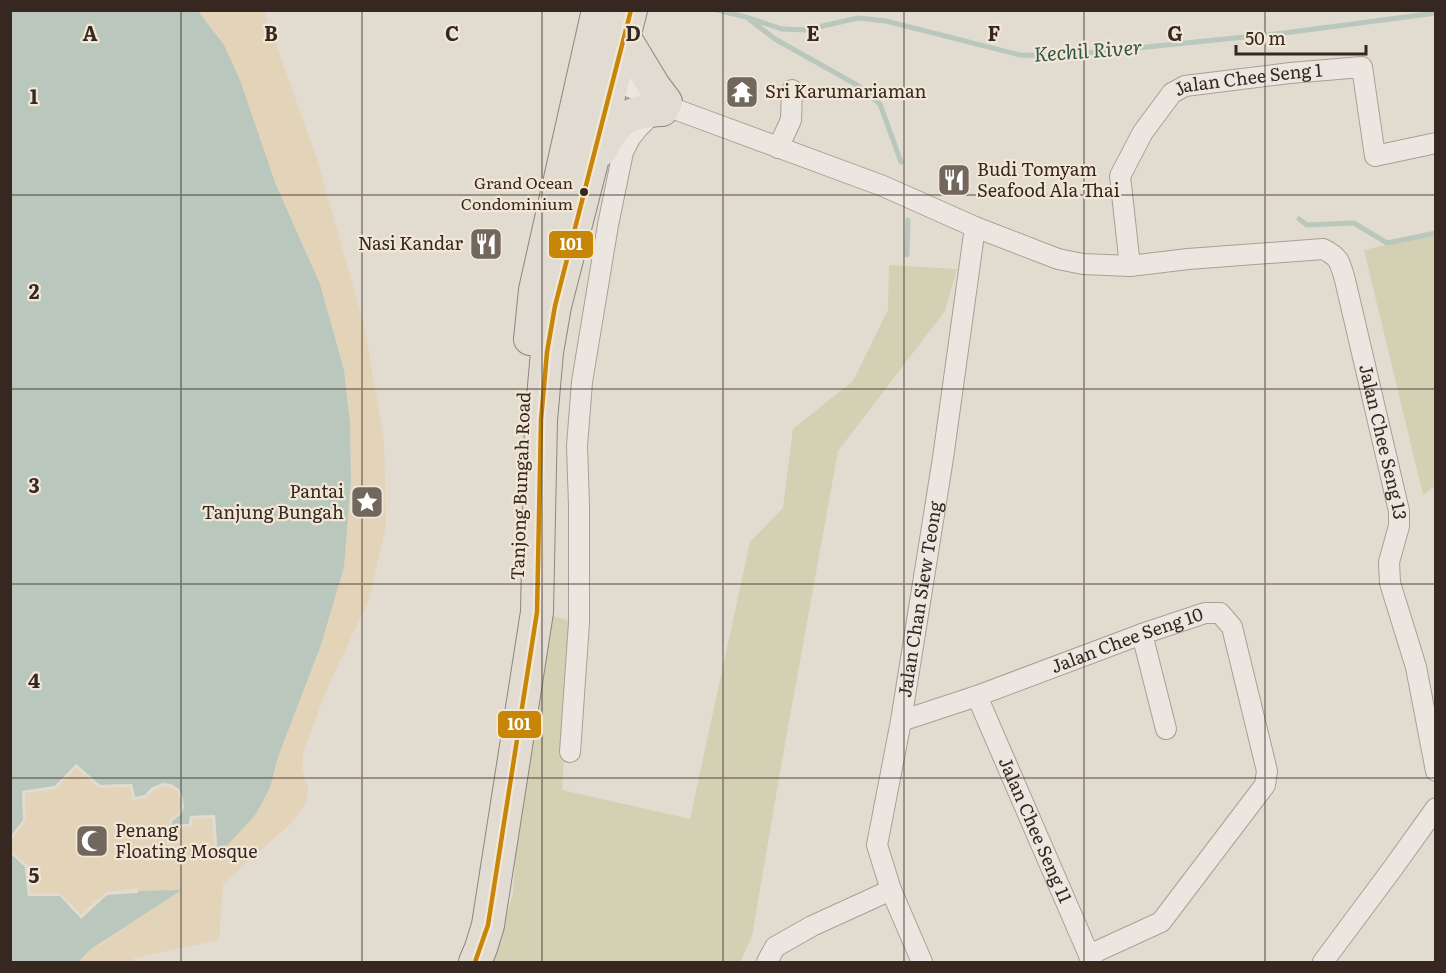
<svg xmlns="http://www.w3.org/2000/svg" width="1446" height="973" font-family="Literata,serif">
  <rect width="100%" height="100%" fill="#e2dbcf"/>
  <!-- green -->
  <path fill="#d3d0b3" d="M 1435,234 L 1436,485 L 1423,495 L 1364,250 Z
    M 889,265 L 957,269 L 945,311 L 838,451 L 781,766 L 752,936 L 740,962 L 493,962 L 513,893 L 524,731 L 546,617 L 553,616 L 567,620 L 572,631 L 562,790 L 690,819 L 750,542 L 783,508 L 793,429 L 853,381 L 888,310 Z"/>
  <!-- sand -->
  <path fill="#e3d3b9" d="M 198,11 L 264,11 L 317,159 L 364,325 L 384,439 L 386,525 L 369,600 L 328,686 L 303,752 L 302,769 L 308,788 L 306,804 L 290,824 L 223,884 L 219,940 L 134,958 L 134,962 L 78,962 L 91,950 L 181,891 L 81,919 L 28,896 L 25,867 L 11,853 L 10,836 L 23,820 L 22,791 L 76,764 L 100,785 L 132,784 L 151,788 L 162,783 L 179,789 L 184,808 L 177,818 L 172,821 L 190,816 L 256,814 L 270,788 L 278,757 L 321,645 L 344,567 L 351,480 L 350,423 L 344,370 L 320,284 L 276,185 L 240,80 L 224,45 Z"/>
  <!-- water -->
  <path fill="#b9c7bd" d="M 11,11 L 198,11 L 224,45 L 240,80 L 276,185 L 320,284 L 344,370 L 350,423 L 351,480 L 344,567 L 321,645 L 278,757 L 270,788 L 256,814 L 221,852 L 217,845 L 215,815 L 191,816 L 189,824 L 172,825 L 172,821 L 181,814 L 183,798 L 171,784 L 151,788 L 145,795 L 135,798 L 132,784 L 100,785 L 76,764 L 55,786 L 22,791 L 23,820 L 11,836 Z
    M 10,853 L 25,867 L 28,896 L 60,896 L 81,918 L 107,895 L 138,891 L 182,890 L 91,949 L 78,962 L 11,962 Z"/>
  <!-- pier -->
  <path fill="#e2dbcf" d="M 76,764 L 100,785 L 132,784 L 135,797 L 145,795 L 151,788 L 162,783 L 171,784 L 179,789 L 183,798 L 184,808 L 181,814 L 172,821 L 172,825 L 189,824 L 190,816 L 215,815 L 217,845 L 214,845 L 212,818 L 193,819 L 192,825 L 190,827 L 172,828 L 170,827 L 169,820 L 179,813 L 181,807 L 180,799 L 177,791 L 170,787 L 163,786 L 153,791 L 146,798 L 134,800 L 132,798 L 130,787 L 99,788 L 76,768 L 56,789 L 25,793 L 26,820 L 13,838 L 10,839 L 11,836 L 23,820 L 22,791 L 55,786 Z
    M 10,850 L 28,865 L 31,893 L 61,894 L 81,914 L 106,892 L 138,888 L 138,893 L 107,895 L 81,919 L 60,896 L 28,896 L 25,867 L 11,853 Z"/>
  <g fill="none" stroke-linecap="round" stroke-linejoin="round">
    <!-- stream -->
    <path stroke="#b9c7bd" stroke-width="5" d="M 717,10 L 746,17 L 782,29 L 805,30 L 858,18 L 886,21 L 1020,55 L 1058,56 L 1284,33 L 1436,13
      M 750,20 L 775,39 L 857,85 L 880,104 L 901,162
      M 1299,219 L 1307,225 L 1354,223 L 1387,243 L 1436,233
      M 907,255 L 908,220"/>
    <!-- minor casing -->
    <g stroke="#a8a097" stroke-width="22">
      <g id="minor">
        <path id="s1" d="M 603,76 L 666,102 L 672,108 L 883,186 L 975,227 L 1058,259 L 1083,264 L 1130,266 L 1188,259 L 1323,249 C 1340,257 1340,263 1345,280 L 1399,511 L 1399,526 L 1389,562 L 1390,583 L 1416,667 L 1436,771"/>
        <path d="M 778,148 L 791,120 L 792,90"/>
        <path id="s2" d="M 1130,266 L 1120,176 L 1143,132 L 1172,93 L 1185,86 L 1290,73 L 1362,67 L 1375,156 L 1436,143"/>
        <path d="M 1142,634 L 1166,729"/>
        <path id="s3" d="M 977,696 L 1092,962"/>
        <path id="s4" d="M 901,721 L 977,696 L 1142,634 L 1205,613 L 1220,613 L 1232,627 L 1267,771 L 1265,785 L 1161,922 L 1089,955"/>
        <path d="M 570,752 L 579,623 L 579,505 L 577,446 L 582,382 L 608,225 L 623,152 L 630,138 L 638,128 L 647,119 L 657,113"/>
        <path d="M 767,962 L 775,947 L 812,926 L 891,890"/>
        <path id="s5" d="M 922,962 L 891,890 L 877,845 L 901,721 L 943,458 L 975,227"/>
        <path d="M 1323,962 L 1393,868 L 1436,808"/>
      </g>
    </g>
    <!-- primary casing -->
    <g stroke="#8d867e" stroke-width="34">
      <path id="primary" d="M 625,38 L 654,86 L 666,102
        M 600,151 C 619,118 624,112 662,110
        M 530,339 L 535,290 L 598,10
        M 475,962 L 481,948 L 488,925 L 537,612 L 541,420 L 547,352 L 555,306 L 631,10"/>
    </g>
    <!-- minor -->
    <use href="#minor" stroke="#ebe6df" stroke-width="20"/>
    <!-- primary -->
    <use href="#primary" stroke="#e2dbd2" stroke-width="32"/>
    <!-- bus-1 casing -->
    <g stroke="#f2e7d6" stroke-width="9">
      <path id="bus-1" d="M 475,962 L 488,925 L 537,612 L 541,420 L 547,352 L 555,306 L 631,10"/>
    </g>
    <!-- bus-1 -->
    <use href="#bus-1" stroke="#c78608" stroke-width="4.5"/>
  </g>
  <!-- grid -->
  <path fill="none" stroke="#362820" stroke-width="1.5" stroke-opacity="0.55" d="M 181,10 L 181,962M 362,10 L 362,962M 542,10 L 542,962M 723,10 L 723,962M 904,10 L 904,962M 1084,10 L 1084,962M 1265,10 L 1265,962M 10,195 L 1436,195M 10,389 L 1436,389M 10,584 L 1436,584M 10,778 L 1436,778"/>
  <!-- icons -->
  <defs>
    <g id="temple-square" transform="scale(1.725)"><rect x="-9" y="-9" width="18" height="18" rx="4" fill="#72675d" stroke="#f2e7d6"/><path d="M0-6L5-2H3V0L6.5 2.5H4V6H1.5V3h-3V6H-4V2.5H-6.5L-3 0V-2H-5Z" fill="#fff"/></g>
    <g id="restaurant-square" transform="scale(1.725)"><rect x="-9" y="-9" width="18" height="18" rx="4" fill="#72675d" stroke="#f2e7d6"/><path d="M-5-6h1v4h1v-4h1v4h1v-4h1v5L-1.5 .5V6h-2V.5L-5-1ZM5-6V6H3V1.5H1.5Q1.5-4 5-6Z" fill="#fff"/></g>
    <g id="sight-square" transform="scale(1.725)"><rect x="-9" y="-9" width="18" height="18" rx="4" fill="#72675d" stroke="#f2e7d6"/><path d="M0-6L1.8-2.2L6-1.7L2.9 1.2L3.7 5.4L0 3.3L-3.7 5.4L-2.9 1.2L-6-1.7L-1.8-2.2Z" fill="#fff"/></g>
    <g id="mosque-square" transform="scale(1.725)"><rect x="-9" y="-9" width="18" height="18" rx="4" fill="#72675d" stroke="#f2e7d6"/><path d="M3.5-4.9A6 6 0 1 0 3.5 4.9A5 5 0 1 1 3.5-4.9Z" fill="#fff"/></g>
  </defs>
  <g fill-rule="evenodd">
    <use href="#temple-square" x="742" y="92"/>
    <use href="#restaurant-square" x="954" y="180"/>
    <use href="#restaurant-square" x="486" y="244"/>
    <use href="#sight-square" x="367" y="502"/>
    <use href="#mosque-square" x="92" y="841"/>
  </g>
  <!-- markers -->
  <circle fill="#362820" stroke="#f2e7d6" stroke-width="2" cx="584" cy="192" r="5"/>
  <g text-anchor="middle" stroke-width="4.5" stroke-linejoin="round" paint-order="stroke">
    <!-- bus labels -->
    <g font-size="16" fill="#362820" stroke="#f2e7d6" text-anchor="end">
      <text x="573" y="189">Grand Ocean<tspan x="573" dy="21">Condominium</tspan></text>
    </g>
    <!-- street labels -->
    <g font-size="18" fill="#362820" stroke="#f2e7d6">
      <text dy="6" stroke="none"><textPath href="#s2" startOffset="267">Jalan Chee Seng 1</textPath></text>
      <text dy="6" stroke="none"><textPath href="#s1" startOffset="964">Jalan Chee Seng 13</textPath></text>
      <text transform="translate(521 486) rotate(-88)" y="6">Tanjong Bungah Road</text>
      <text dy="6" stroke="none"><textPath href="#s5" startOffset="375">Jalan Chan Siew Teong</textPath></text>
      <text dy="6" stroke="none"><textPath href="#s4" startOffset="240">Jalan Chee Seng 10</textPath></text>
      <text dy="6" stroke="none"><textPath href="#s3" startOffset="146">Jalan Chee Seng 11</textPath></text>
    </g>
    <!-- poi labels -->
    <g font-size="18" fill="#362820" stroke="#f2e7d6" text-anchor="start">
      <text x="765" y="98">Sri Karumariaman</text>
      <text x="977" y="176">Budi Tomyam<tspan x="977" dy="21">Seafood Ala Thai</tspan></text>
      <text x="463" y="250" text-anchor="end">Nasi Kandar</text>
      <text x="344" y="498" text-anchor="end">Pantai<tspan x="344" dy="21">Tanjung Bungah</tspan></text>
      <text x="115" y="837">Penang<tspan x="115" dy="21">Floating Mosque</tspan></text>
    </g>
    <!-- water labels -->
    <g font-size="20" font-style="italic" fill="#31544e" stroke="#f2e7d6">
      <text transform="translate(1088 51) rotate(-4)" y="7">Kechil River</text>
    </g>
  </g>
  <g font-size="20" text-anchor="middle" font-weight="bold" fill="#362820" stroke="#f2e7d6" stroke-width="4.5" stroke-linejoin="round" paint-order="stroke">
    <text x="90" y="41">A</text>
    <text x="271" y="41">B</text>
    <text x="452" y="41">C</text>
    <text x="633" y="41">D</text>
    <text x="813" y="41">E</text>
    <text x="994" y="41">F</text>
    <text x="1175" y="41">G</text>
    <text x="34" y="104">1</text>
    <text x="34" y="299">2</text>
    <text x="34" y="493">3</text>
    <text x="34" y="688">4</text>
    <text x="34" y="883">5</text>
  </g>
  <g stroke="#f2e7d6" stroke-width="2">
    <rect x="548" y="230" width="46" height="29" rx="6" fill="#c78608"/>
    <rect x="497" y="710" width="45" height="29" rx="6" fill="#c78608"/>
  </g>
  <g font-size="16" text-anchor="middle" font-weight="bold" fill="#fff">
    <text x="571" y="250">101</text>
    <text x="519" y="730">101</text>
  </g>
  <!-- border -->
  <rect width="1446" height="973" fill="none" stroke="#362820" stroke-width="24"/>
  <!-- scale -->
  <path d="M1236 45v9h130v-9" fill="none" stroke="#362820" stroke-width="3"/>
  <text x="1245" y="45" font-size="18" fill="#362820" stroke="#f2e7d6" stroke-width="4.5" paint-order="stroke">50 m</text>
</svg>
